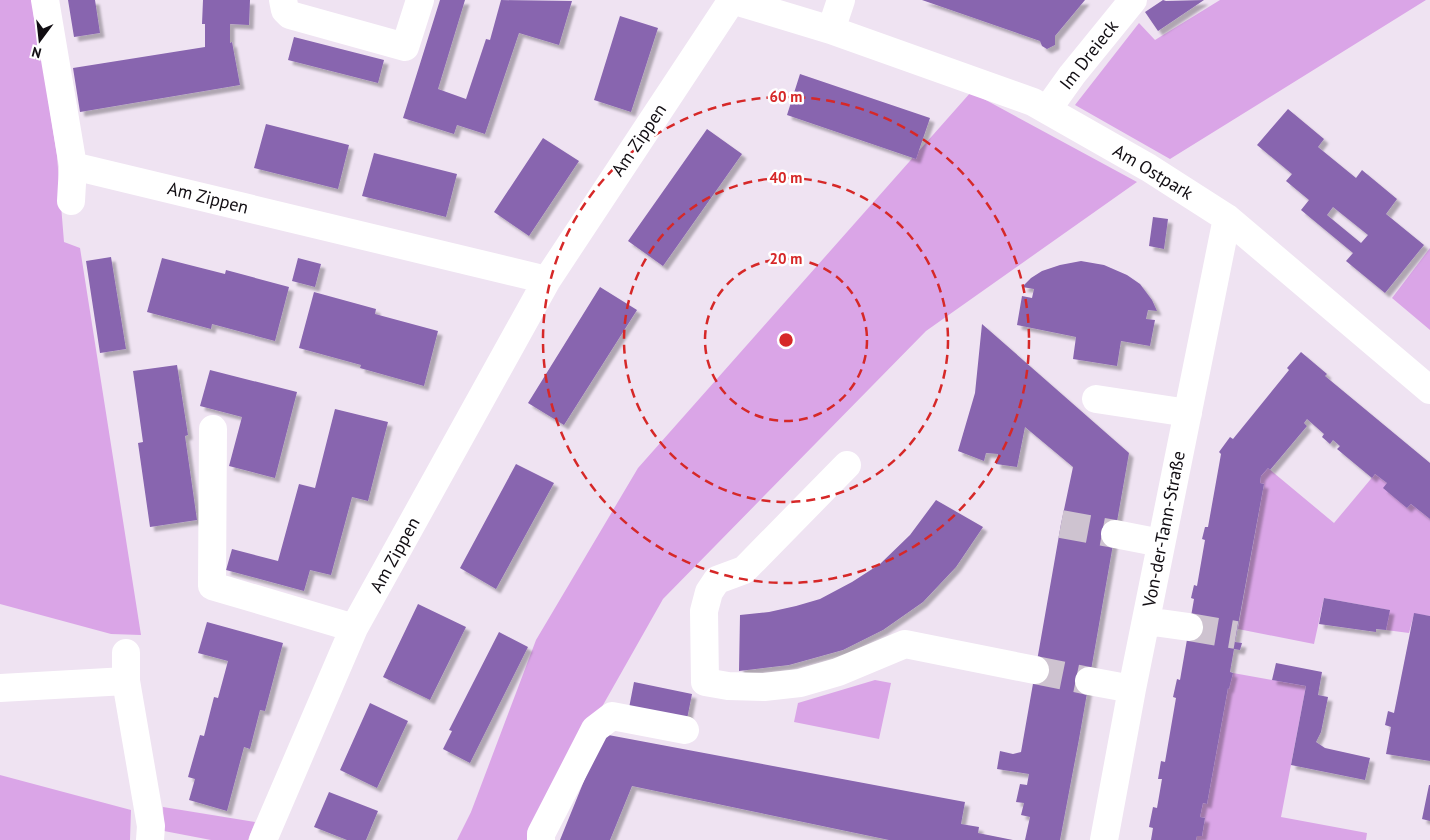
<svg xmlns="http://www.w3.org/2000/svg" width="1430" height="840" font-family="'PT Sans',sans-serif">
  <defs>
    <filter id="shadow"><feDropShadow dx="4.5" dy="4.5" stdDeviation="1" flood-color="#0004"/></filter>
  </defs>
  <rect width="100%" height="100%" fill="#efe3f2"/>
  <!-- green -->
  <path fill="#daa5e7" d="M 0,0 L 33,0 L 57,156 L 64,242 L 80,248 L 141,635 L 111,634 L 0,604 Z
    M 1220,0 L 1426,0 L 1170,159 L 1075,105 L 1139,23 L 1155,40 Z
    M 971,92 L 1137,182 L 926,331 L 663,599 L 534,827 L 531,840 L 457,840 L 471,812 L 536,640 L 638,468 Z
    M 1430,248 L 1430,330 L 1392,298 Z
    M 1268,468 L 1334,523 L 1375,474 L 1387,483 L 1407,508 L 1411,504 L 1430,519 L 1430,616 L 1414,614 L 1409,633 L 1386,630 L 1389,610 L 1324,598 L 1314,644 L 1238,629 L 1264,484 L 1260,483 L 1261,476 Z
    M 1233,673 L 1306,686 L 1281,817 L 1367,833 L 1366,840 L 1196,840 L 1197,836 L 1202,836 L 1205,818 L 1200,817 L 1203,803 L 1207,804 L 1228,688 L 1229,688 Z
    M 875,680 L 891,683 L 879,739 L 794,722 L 798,703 Z
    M 0,775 L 131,810 L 130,840 L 0,840 Z
    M 163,807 L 255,822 L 248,840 L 211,840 L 164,831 Z"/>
  <!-- building -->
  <path fill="#8865af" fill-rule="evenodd" filter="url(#shadow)" d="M 68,0 L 95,0 L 100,33 L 74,37 Z
    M 203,0 L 250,0 L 249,25 L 230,24 L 230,43 L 232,42 L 240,85 L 80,112 L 73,68 L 205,47 L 205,24 L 202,24 Z
    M 440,0 L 465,0 L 438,89 L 466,99 L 486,39 L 490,40 L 501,0 L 572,1 L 559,45 L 519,33 L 485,134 L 457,125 L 454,134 L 403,118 Z
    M 922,0 L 1085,0 L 1055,36 L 1055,45 L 1047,49 L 1042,46 L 1040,41 Z
    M 1163,0 L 1166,1 L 1204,0 L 1158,31 L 1145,12 Z
    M 620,16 L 658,28 L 631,112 L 594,100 Z
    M 294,37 L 384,60 L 378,83 L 288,60 Z
    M 800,74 L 930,118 L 916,159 L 787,115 Z
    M 1288,109 L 1324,139 L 1318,147 L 1356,178 L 1362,170 L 1397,199 L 1386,214 L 1424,245 L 1385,293 L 1346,261 L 1353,253 L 1301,210 L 1309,200 L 1286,181 L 1292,174 L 1257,145 ZM 1333,207 L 1368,235 L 1361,243 L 1327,215 Z
    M 266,124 L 349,145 L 338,189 L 254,168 Z
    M 707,129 L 742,154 L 663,266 L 628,241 Z
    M 543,138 L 579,161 L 529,236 L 494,212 Z
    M 374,153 L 457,174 L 446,217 L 362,196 Z
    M 1153,217 L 1168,219 L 1164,249 L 1149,246 Z
    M 111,257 L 126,349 L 100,353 L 86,261 Z
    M 162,258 L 225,274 L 226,270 L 289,287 L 275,341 L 212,324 L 211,329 L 147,312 Z
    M 298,258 L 321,264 L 315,287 L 292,281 Z
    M 1081,261 L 1104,265 L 1127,275 L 1140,284 L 1152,300 L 1157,311 L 1148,310 L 1146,319 L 1155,320 L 1150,346 L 1121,341 L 1117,366 L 1073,359 L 1076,337 L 1017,325 L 1022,296 L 1032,298 L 1034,289 L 1022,287 L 1031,278 L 1042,271 L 1060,265 Z
    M 600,287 L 637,310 L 564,425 L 528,403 Z
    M 314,292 L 376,309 L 375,314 L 438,331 L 424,386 L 360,368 L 361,365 L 299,348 Z
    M 982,324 L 1129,453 L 1079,739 L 1060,840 L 1025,840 L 1030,817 L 1021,815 L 1024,803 L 1016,802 L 1020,784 L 1027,785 L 1029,774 L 997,769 L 1000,751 L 1013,754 L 1021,752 L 1061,524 L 1073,467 L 1025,427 L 1017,467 L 996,464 L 998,454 L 986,453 L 984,461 L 958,451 L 975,393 Z
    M 1301,352 L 1327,374 L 1325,376 L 1430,463 L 1430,519 L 1411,504 L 1407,508 L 1383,488 L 1387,483 L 1375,474 L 1372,478 L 1337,449 L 1340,446 L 1333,440 L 1330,444 L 1322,437 L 1324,434 L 1307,419 L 1304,423 L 1307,426 L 1270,470 L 1268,468 L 1261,476 L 1260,483 L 1264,484 L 1235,642 L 1242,643 L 1240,650 L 1234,649 L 1230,672 L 1233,673 L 1229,689 L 1228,688 L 1207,804 L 1203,803 L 1200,817 L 1205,818 L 1202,836 L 1197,836 L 1196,840 L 1151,840 L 1153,828 L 1149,827 L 1153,807 L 1157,808 L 1162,779 L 1158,779 L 1161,761 L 1165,762 L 1176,698 L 1173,697 L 1177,679 L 1180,680 L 1194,599 L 1191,598 L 1194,585 L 1197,586 L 1205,540 L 1202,539 L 1205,527 L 1208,527 L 1221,454 L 1219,452 L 1230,437 L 1233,439 L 1289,370 L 1287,368 Z
    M 177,365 L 188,435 L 185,436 L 197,520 L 150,527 L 138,443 L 143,442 L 133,371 Z
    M 210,370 L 297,392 L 275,478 L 229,466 L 242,417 L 200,406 Z
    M 335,409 L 388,422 L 368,501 L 352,497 L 331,575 L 310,570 L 304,591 L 226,570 L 232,549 L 278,561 L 299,484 L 315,488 Z
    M 516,464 L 554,483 L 496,589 L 460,568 Z
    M 936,500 L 983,527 L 956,567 L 923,602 L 883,630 L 843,650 L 789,665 L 739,671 L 740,615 L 769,612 L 796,606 L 820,599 L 852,582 L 880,564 L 910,535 Z
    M 1324,598 L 1390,610 L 1386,630 L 1376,629 L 1376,632 L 1319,624 Z
    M 418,604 L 466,627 L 430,700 L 383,677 Z
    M 1414,613 L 1430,616 L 1430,761 L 1386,754 L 1391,727 L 1385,725 L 1388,711 L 1394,713 Z
    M 207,622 L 283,643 L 265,711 L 260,710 L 250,749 L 244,747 L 227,811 L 189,800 L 195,779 L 188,777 L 200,735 L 204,736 L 214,697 L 218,698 L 228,661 L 198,653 Z
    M 499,632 L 528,647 L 470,763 L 443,749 L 452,731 L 449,730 Z
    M 1276,663 L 1322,672 L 1318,695 L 1328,697 L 1321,732 L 1316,742 L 1325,748 L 1370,758 L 1365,780 L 1291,765 L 1306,686 L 1272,680 Z
    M 634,682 L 692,694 L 687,719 L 629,708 Z
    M 370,703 L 408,721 L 377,788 L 340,770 Z
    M 603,734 L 965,802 L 961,824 L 979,827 L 978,833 L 1013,840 L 889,840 L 632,786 L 610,840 L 560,840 Z
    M 1429,785 L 1430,785 L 1430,821 L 1422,819 Z
    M 329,792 L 378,811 L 366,840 L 347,840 L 314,827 Z"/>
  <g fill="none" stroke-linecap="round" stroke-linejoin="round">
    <!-- minor-tunnel -->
    <path stroke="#cec3d0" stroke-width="28" stroke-dasharray="28 14" stroke-linecap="butt" d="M 1061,524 L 1115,534
      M 1189,627 L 1236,635
      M 1035,670 L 1089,681"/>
    <!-- minor -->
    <path stroke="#fff" stroke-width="28" d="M 45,0 L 73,166 L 547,280
      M 283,0 L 285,10 L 290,15 L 405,47 L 420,0
      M 732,0 L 831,30 L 1033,102 L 1149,168 L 1227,218 L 1430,390
      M 831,30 L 841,0
      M 1047,110 L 1072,75 L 1133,0
      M 71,201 L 73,166
      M 1096,399 L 1188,413
      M 213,429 L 212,586 L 354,628
      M 847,465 L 744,570 L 717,580 L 709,592 L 704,611 L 705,682 L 728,686 L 764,687 L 800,683 L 838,672 L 905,644 L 1035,670
      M 1115,534 L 1161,543
      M 1146,621 L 1189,627
      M 126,653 L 126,681 L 151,826 L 150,840
      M 1089,681 L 1132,689
      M 0,688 L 126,681
      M 263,840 L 354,628 L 547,280 L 732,0
      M 541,840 L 541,834 L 595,729 L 612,716 L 685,730
      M 1104,840 L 1132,689 L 1227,218"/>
  </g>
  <!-- distance rings -->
  <g fill="none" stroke="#d62828" stroke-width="2.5" stroke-dasharray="9 6">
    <circle cx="786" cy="340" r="81"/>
    <circle cx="786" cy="340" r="162"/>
    <circle cx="786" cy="340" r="243"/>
  </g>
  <g text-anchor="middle" stroke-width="5" stroke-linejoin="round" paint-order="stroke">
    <!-- street labels -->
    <g font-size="18" fill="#110d12" stroke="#fff">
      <text transform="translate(1089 55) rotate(-52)" y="6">Im Dreieck</text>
      <text transform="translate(639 140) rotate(-56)" y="6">Am Zippen</text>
      <text transform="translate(1153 172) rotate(31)" y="6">Am Ostpark</text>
      <text transform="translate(208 198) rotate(14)" y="6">Am Zippen</text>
      <text transform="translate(1164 529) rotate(-79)" y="6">Von-der-Tann-Straße</text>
      <text transform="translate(395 555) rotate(-61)" y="6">Am Zippen</text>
    </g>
  </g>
  <circle cx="786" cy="340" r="8" fill="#d62828" stroke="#fff" stroke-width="2.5"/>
  <g font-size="15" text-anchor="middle" font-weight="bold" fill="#d62828" stroke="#fff" stroke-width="5" stroke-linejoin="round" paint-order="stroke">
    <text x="786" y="102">60 m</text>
    <text x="786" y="183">40 m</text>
    <text x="786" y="264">20 m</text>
  </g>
  <!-- north arrow -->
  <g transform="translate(40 40) rotate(195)" stroke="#ffffff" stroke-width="4" paint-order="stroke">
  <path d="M0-4L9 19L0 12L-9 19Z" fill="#110d12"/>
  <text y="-8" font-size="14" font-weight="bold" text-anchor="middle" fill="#110d12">N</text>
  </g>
</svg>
